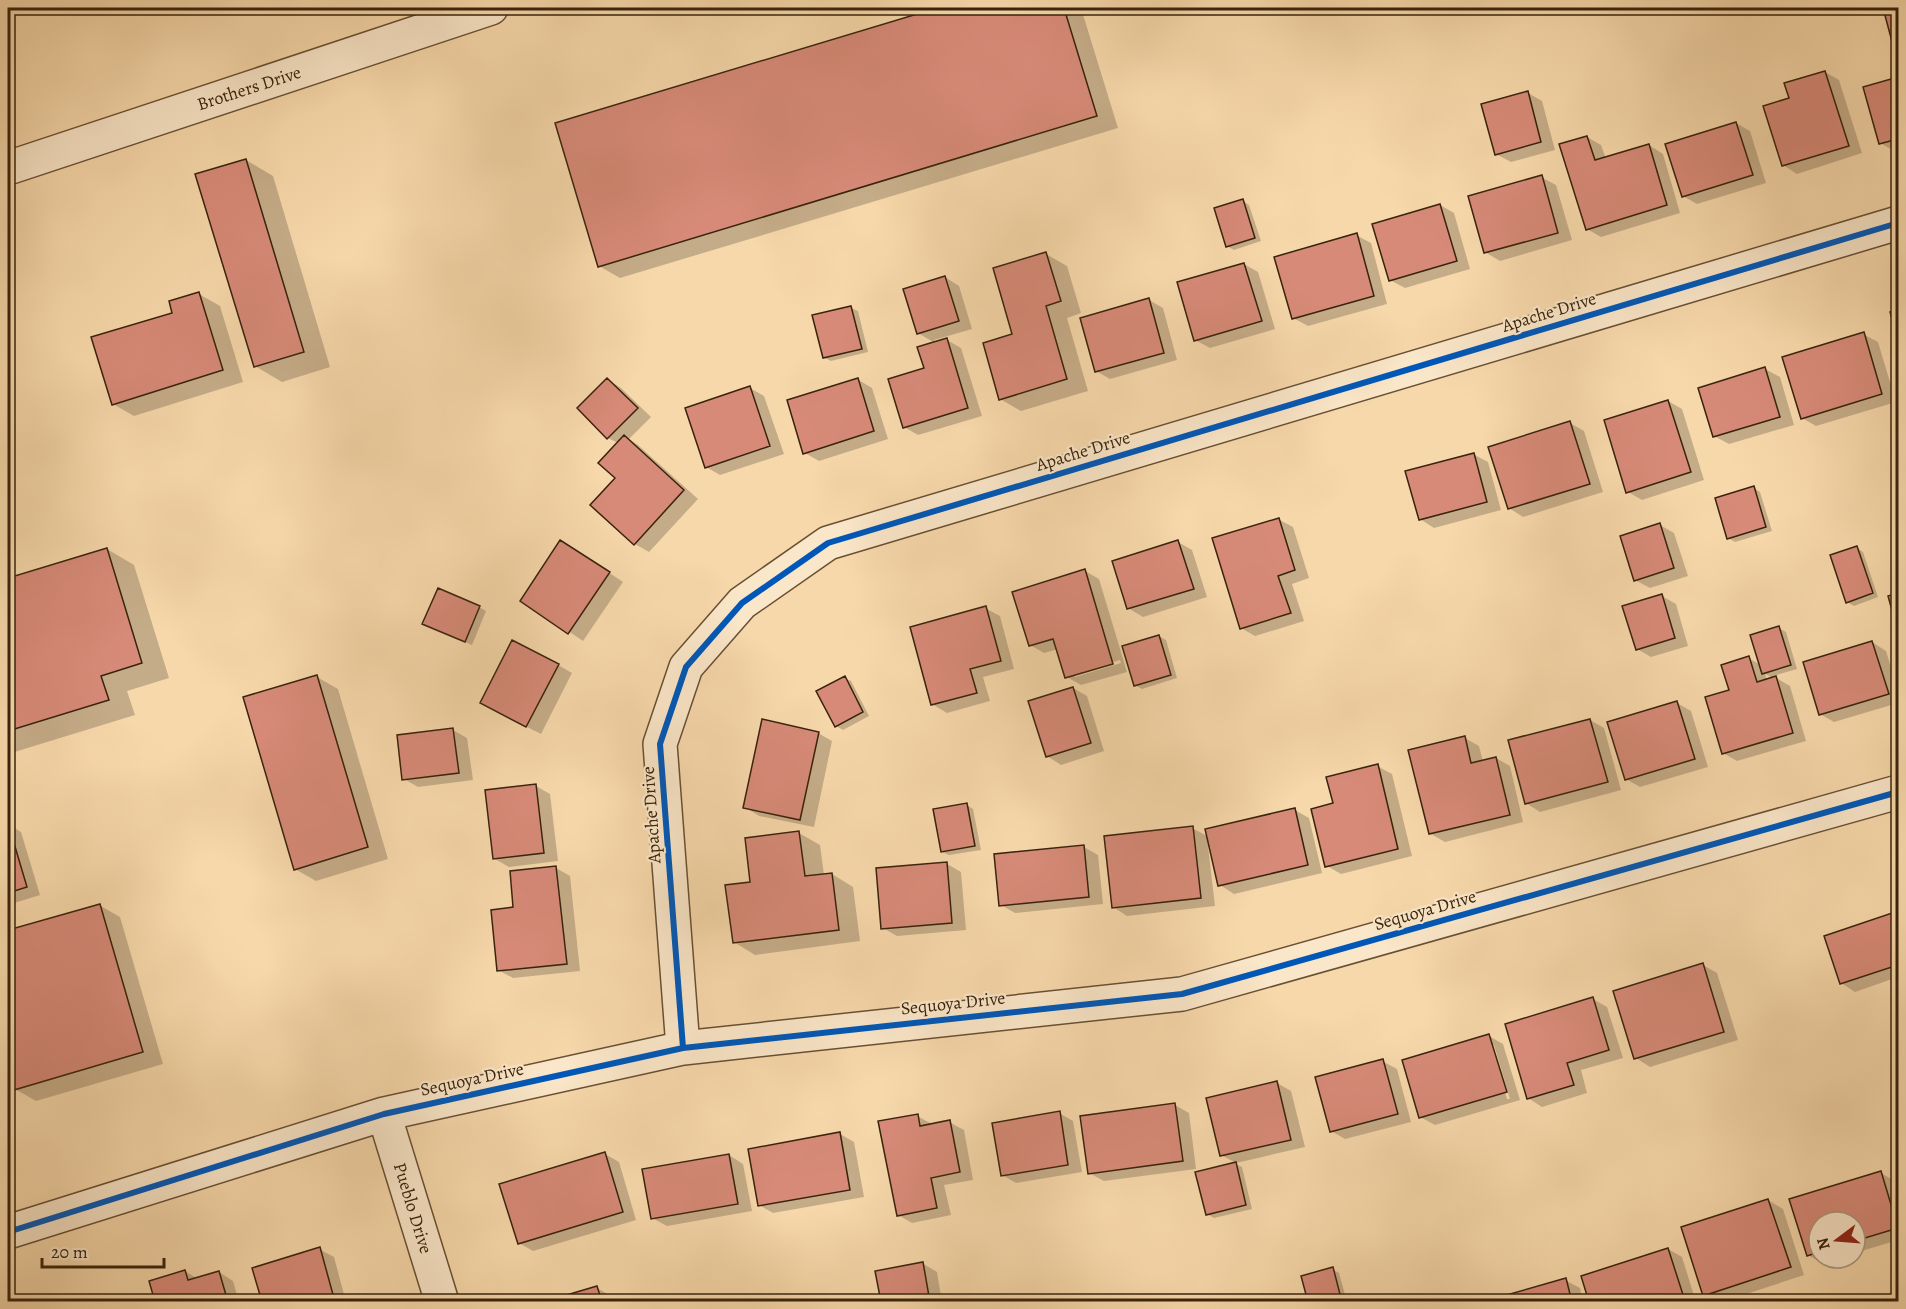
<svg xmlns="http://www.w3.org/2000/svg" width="1906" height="1309" font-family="Alegreya,serif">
  <rect width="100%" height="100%" fill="#f7d8aa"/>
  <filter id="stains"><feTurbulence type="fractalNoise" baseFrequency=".00333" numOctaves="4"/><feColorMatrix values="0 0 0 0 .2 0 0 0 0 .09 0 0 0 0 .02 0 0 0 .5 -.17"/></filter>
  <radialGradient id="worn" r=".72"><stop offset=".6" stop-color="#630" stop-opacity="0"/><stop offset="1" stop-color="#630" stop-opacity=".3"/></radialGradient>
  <!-- shadow -->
  <path fill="#0003" fill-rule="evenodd" d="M 942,8 L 1081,8 L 1118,128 L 620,278 L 599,266 L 557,124 Z
    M 1884,8 L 1898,8 L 1898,50 L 1895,48 Z
    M 1825,72 L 1839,80 L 1862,153 L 1797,174 L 1783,165 L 1791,99 Z
    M 1898,79 L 1898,150 L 1894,151 L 1880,143 L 1865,88 Z
    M 1528,93 L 1542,101 L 1555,150 L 1511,162 L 1496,154 Z
    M 1736,123 L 1750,131 L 1766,183 L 1697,204 L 1683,196 Z
    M 1587,137 L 1601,145 L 1606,159 L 1649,145 L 1663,154 L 1680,213 L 1601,237 L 1587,229 Z
    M 246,160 L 273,176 L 330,367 L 282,382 L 255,366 Z
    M 1541,177 L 1556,185 L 1572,240 L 1500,261 L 1485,252 Z
    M 1243,201 L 1249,205 L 1261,241 L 1234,250 L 1227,246 Z
    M 1440,205 L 1454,213 L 1470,269 L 1405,288 L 1390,280 Z
    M 1356,235 L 1371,243 L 1387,304 L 1308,326 L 1293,318 Z
    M 1046,254 L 1067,266 L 1081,313 L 1067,318 L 1088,391 L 1021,411 L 1000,399 L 1014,335 Z
    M 1244,264 L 1258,272 L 1275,329 L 1210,348 L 1195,340 Z
    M 945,277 L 959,286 L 972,329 L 934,340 L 935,343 L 918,333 Z
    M 199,294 L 220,306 L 243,382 L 134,416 L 113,404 L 174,314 Z
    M 1149,300 L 1163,308 L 1177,360 L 1110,379 L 1096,371 Z
    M 851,308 L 858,311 L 868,352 L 831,361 L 825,358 Z
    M 1863,334 L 1878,342 L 1896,402 L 1816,426 L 1802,418 Z
    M 947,340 L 961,348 L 982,416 L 918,435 L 904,427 L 926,369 Z
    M 1765,369 L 1780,377 L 1794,425 L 1729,444 L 1714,436 Z
    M 607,379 L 621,388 L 651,417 L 629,439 L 638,445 L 698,499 L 649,552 L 635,544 L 618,443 L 608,438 L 579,408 Z
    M 857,379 L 872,388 L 888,439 L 819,461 L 805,453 Z
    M 750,388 L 764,396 L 784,454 L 720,475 L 706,467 Z
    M 1668,401 L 1682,409 L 1704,480 L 1642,500 L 1628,492 Z
    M 1570,423 L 1584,431 L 1603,492 L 1523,517 L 1509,508 Z
    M 1473,454 L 1488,462 L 1501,510 L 1434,528 L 1420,519 Z
    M 1754,488 L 1760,492 L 1772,531 L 1735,542 L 1728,538 Z
    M 1278,519 L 1293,527 L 1309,578 L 1292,584 L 1304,621 L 1255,636 L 1241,628 Z
    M 1660,525 L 1674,533 L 1688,576 L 1650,588 L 1635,580 Z
    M 1178,542 L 1192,550 L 1207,597 L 1143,617 L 1128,608 Z
    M 1857,548 L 1863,552 L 1878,597 L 1854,606 L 1847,602 Z
    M 107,549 L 134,565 L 169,678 L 127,691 L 135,715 L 8,754 L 8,580 Z
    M 575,550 L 623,582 L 583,641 L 522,600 Z
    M 1085,571 L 1099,579 L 1127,672 L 1081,685 L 1067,677 L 1058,649 L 1044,653 L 1030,645 ZM 1120,660 L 1121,663 L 1075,677 L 1075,674 Z
    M 1662,596 L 1676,604 L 1688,646 L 1651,657 L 1637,649 Z
    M 479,607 L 486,611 L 472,645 L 424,624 Z
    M 985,608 L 1000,616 L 1014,669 L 983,677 L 990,701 L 947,713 L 932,704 Z
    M 1779,628 L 1786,632 L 1797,669 L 1773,676 L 1790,686 L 1806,741 L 1737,761 L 1723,753 L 1730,691 L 1748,658 L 1761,665 ZM 1765,674 L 1773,678 L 1767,680 Z
    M 1159,636 L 1166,640 L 1177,678 L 1142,689 L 1135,685 Z
    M 1872,642 L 1886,651 L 1898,690 L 1898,703 L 1834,722 L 1820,714 Z
    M 558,665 L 572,673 L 541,734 L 496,711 Z
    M 317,677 L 338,689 L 388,859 L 316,881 L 295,869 Z
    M 845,678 L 851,681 L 869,716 L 843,730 L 836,726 Z
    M 1073,688 L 1087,696 L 1104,751 L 1061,765 L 1047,756 Z
    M 1677,703 L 1691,711 L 1708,767 L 1640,787 L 1626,779 Z
    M 1590,720 L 1604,728 L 1621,790 L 1540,812 L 1526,803 Z
    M 453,730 L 467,738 L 473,780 L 418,787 L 404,779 Z
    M 818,733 L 832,741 L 814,827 L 759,816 L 745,807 Z
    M 1465,738 L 1479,746 L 1483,762 L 1496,758 L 1510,766 L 1523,822 L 1445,842 L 1431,834 Z
    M 1377,766 L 1392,774 L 1412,856 L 1341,874 L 1327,866 L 1335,804 Z
    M 536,786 L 550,794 L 558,861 L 509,867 L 495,859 Z
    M 967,805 L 973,809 L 981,850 L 949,855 L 942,852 Z
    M 1295,810 L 1309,818 L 1322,873 L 1234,894 L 1220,885 L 1209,838 L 1207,838 L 1215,906 L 1127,916 L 1113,907 L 1192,828 L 1209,837 Z
    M 8,824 L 21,832 L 40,895 L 8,905 Z
    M 799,833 L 820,845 L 824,875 L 832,874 L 853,887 L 860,941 L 755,955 L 734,942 L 752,883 Z
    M 1084,847 L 1098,855 L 1103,904 L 1015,913 L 1001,905 Z
    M 947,864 L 961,872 L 966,930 L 897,936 L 883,928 Z
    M 556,868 L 570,876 L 580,971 L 513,978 L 498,970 L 515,909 Z
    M 99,905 L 120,917 L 163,1064 L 36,1101 L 15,1089 L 8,1063 L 8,932 Z
    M 1898,913 L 1898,977 L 1855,992 L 1841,983 L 1826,937 Z
    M 1703,965 L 1717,973 L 1738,1040 L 1650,1067 L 1636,1058 Z
    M 1593,999 L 1607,1007 L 1623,1058 L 1581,1070 L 1587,1093 L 1542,1107 L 1528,1098 Z
    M 1489,1036 L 1503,1044 L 1520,1100 L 1435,1125 L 1420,1117 ZM 1491,1045 L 1494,1045 L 1510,1099 L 1507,1099 Z
    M 1382,1061 L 1397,1069 L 1411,1122 L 1345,1139 L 1331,1131 Z
    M 1277,1083 L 1291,1091 L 1305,1147 L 1236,1163 L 1221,1155 Z
    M 1175,1105 L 1189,1113 L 1196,1169 L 1104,1181 L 1089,1173 Z
    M 1059,1113 L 1073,1121 L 1082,1172 L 1016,1183 L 1002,1175 Z
    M 917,1116 L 932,1124 L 949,1122 L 964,1130 L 973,1180 L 944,1185 L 951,1215 L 912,1223 L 898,1215 Z
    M 840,1134 L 854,1142 L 864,1197 L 773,1213 L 759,1205 Z
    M 605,1154 L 619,1162 L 636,1220 L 533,1251 L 519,1243 Z
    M 729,1155 L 743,1164 L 752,1211 L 667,1226 L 652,1218 Z
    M 1235,1164 L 1242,1167 L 1252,1209 L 1214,1218 L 1207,1214 Z
    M 1881,1173 L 1895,1181 L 1898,1193 L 1898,1240 L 1855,1253 L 1855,1222 L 1819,1222 L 1819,1258 L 1838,1258 L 1822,1263 L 1808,1255 L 1791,1200 Z
    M 1768,1200 L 1783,1209 L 1804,1275 L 1722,1302 L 1716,1302 L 1704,1295 Z
    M 319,1249 L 334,1257 L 346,1302 L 264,1302 Z
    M 1668,1249 L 1682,1257 L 1696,1302 L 1591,1302 Z
    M 922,1263 L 937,1272 L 942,1302 L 883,1302 Z
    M 1332,1269 L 1339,1273 L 1347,1302 L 1309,1302 Z
    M 185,1271 L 198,1279 L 219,1272 L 233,1281 L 239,1302 L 156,1302 Z
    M 1565,1280 L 1580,1288 L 1583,1302 L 1487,1302 Z
    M 597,1288 L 611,1296 L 613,1302 L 548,1302 Z"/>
  <!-- building -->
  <path fill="#d78a78" stroke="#38230c" stroke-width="1.5" d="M 937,8 L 1064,8 L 1097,116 L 598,267 L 555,123 Z
    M 1883,8 L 1898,8 L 1898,48 L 1894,49 Z
    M 1825,71 L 1849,146 L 1782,166 L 1763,106 L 1789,98 L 1784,83 Z
    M 1898,77 L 1898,139 L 1879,144 L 1863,87 Z
    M 1528,91 L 1541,142 L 1495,155 L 1481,104 Z
    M 1736,122 L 1753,175 L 1682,197 L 1665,144 Z
    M 1587,136 L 1595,160 L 1649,144 L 1667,205 L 1586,230 L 1559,144 Z
    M 246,159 L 304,352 L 254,367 L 195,174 Z
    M 1542,175 L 1558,233 L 1484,253 L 1468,196 Z
    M 1243,199 L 1255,238 L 1226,247 L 1214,208 Z
    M 1440,204 L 1457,261 L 1389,281 L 1372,224 Z
    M 1357,233 L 1374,296 L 1292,319 L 1274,257 Z
    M 1046,252 L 1061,301 L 1046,306 L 1067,379 L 999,400 L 983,343 L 1012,334 L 993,268 Z
    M 1244,263 L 1262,321 L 1194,341 L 1177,282 Z
    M 945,276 L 959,321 L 917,334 L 903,289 Z
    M 199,292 L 223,370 L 112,405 L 91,337 L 172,313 L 169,301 Z
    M 1149,298 L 1164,353 L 1095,372 L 1080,318 Z
    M 851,306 L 862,349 L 823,358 L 812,315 Z
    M 1898,309 L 1898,340 L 1890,312 Z
    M 1864,332 L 1882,394 L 1801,419 L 1782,357 Z
    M 947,338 L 968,408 L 903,428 L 888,379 L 924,368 L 917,347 Z
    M 1765,367 L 1780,417 L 1713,437 L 1698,388 Z
    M 607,378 L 638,408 L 607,439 L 577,408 Z
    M 858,378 L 874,431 L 803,454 L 787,400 Z
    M 750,386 L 770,446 L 705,468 L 685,408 Z
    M 1668,400 L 1691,472 L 1626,493 L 1604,420 Z
    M 1570,421 L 1590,484 L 1508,509 L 1488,447 Z
    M 624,435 L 684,490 L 634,545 L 590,505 L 615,478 L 598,463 Z
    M 1474,453 L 1487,502 L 1419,520 L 1405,471 Z
    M 1754,486 L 1766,527 L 1727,539 L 1715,498 Z
    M 1279,518 L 1295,570 L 1278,576 L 1291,613 L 1240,629 L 1212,538 Z
    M 1660,523 L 1674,568 L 1634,581 L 1620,536 Z
    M 560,540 L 610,572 L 568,634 L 520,601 Z
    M 1178,540 L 1194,589 L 1127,609 L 1112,561 Z
    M 1857,546 L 1873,593 L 1846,603 L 1830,555 Z
    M 107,548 L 142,663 L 101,676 L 109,700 L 8,731 L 8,578 Z
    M 1085,569 L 1113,664 L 1065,678 L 1053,639 L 1029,646 L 1012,592 Z
    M 438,588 L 480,606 L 465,642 L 422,624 Z
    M 1898,593 L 1898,632 L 1888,596 Z
    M 1662,594 L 1675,638 L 1636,650 L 1622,606 Z
    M 986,606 L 1001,661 L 970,669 L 977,693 L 931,705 L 910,627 Z
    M 1779,626 L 1791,665 L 1762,674 L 1750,635 Z
    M 1159,635 L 1171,675 L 1134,686 L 1122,646 Z
    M 512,640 L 559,664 L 526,727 L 480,703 Z
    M 1872,641 L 1889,694 L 1819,715 L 1803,662 Z
    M 1749,656 L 1757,682 L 1776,676 L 1793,733 L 1722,754 L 1705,697 L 1729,690 L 1721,665 Z
    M 317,675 L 368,847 L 294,870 L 243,697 Z
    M 845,676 L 863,712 L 835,727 L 816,691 Z
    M 1073,687 L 1091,743 L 1046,757 L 1028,701 Z
    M 1677,701 L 1695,759 L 1625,780 L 1607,722 Z
    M 762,719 L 819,732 L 800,820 L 743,808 Z
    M 1590,719 L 1608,782 L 1525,804 L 1508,740 Z
    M 453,728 L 459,773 L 402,780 L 397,735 Z
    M 1465,736 L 1471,763 L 1496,757 L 1510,815 L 1429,834 L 1408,750 Z
    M 1378,764 L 1398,849 L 1325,867 L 1311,809 L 1333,803 L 1326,777 Z
    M 536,784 L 544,853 L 493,859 L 485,790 Z
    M 967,803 L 975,846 L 941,852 L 933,809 Z
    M 1295,808 L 1308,865 L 1218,886 L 1205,829 Z
    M 8,823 L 27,887 L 8,893 Z
    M 1193,826 L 1201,898 L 1112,908 L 1104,836 Z
    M 799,831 L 805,876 L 832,873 L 839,930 L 733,943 L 725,885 L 750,882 L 745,838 Z
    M 1084,845 L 1089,897 L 999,906 L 994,854 Z
    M 947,862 L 952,923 L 881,929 L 876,868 Z
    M 556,866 L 567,964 L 497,971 L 491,910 L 513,907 L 510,871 Z
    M 100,904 L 143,1052 L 14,1090 L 8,1068 L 8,930 Z
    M 1898,911 L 1898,965 L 1840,984 L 1824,936 Z
    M 1703,963 L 1724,1032 L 1634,1059 L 1613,991 Z
    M 1593,997 L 1609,1050 L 1567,1063 L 1574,1085 L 1527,1099 L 1505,1024 Z
    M 1489,1034 L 1507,1092 L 1419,1118 L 1402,1060 Z
    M 1383,1059 L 1398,1114 L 1330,1132 L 1315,1077 Z
    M 1277,1081 L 1291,1140 L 1220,1156 L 1206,1098 Z
    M 1175,1103 L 1183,1161 L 1088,1174 L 1080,1116 Z
    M 1060,1111 L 1068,1165 L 1001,1176 L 992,1123 Z
    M 918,1114 L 920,1126 L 950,1120 L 960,1172 L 931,1178 L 937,1208 L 897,1216 L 878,1121 Z
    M 840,1132 L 850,1190 L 758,1206 L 748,1149 Z
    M 605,1152 L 623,1212 L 518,1244 L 499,1184 Z
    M 729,1154 L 738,1204 L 651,1219 L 642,1169 Z
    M 1236,1162 L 1246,1205 L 1206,1215 L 1195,1172 Z
    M 1881,1171 L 1898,1228 L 1855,1241 L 1855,1222 L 1819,1222 L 1819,1252 L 1807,1256 L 1789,1199 Z
    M 1768,1199 L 1791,1267 L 1703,1296 L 1681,1227 Z
    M 320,1247 L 335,1302 L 262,1302 L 252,1268 Z
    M 1668,1248 L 1685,1301 L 1589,1302 L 1581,1276 Z
    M 923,1262 L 930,1302 L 881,1302 L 875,1271 Z
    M 1333,1267 L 1342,1302 L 1308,1302 L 1301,1276 Z
    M 185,1270 L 188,1280 L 219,1271 L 228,1302 L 155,1302 L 149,1281 Z
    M 1566,1278 L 1572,1302 L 1482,1302 Z
    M 597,1286 L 602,1302 L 543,1302 Z"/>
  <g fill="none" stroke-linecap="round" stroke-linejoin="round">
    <!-- street casing -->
    <g stroke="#685034" stroke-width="36">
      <path id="street" d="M 8,168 L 491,8
        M 683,1048 L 660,744 L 686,667 L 742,603 L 828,543 L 1898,223
        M 384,1114 L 442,1302
        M 8,1232 L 384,1114 L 683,1048 L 1182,994 L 1898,792"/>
    </g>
    <!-- street -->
    <use href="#street" stroke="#fae6c8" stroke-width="33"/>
    <!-- cycleway casing -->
    <g stroke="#fae6c8" stroke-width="10">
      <path id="cycleway" d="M 683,1048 L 660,744 L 686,667 L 742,603 L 828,543 L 1898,223
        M 8,1232 L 384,1114 L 683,1048 L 1182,994 L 1898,792"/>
    </g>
    <!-- cycleway -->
    <use href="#cycleway" stroke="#0057b8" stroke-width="6"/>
  </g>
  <g text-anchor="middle" stroke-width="4.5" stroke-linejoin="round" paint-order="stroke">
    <!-- street labels -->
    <g font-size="18" fill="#38230c" stroke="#fae6c8">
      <text transform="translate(249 88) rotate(-18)" y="6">Brothers Drive</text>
      <text transform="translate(1549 312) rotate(-17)" y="6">Apache Drive</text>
      <text transform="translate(1083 451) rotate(-17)" y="6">Apache Drive</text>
      <text transform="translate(651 815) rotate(-94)" y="6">Apache Drive</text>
      <text transform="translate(1425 910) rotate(-16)" y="6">Sequoya Drive</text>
      <text transform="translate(953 1003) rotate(-6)" y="6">Sequoya Drive</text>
      <text transform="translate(472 1079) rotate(-12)" y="6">Sequoya Drive</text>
      <text transform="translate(413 1208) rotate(73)" y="6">Pueblo Drive</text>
    </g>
  </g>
  <!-- margin -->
  <rect width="1906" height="1309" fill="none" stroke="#f7d8aa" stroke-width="30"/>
  <rect x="9" y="9" width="1888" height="1291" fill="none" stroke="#38230c" stroke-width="3"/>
  <rect x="15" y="15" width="1876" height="1279" fill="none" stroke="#38230c" stroke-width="1.5"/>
  <!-- north arrow -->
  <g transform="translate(1837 1240) rotate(254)"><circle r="28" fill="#fae6c8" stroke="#ac987d" stroke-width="1.5"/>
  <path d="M0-4.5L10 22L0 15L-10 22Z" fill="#8f2418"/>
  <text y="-9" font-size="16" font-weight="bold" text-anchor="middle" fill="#38230c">N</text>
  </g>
  <!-- scale -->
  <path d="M42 1258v9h122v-9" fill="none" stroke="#38230c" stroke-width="3"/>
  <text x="51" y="1258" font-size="18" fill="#38230c" stroke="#fae6c8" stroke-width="4.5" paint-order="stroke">20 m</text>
  <rect width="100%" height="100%" filter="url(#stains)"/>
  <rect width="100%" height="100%" fill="url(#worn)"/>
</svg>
